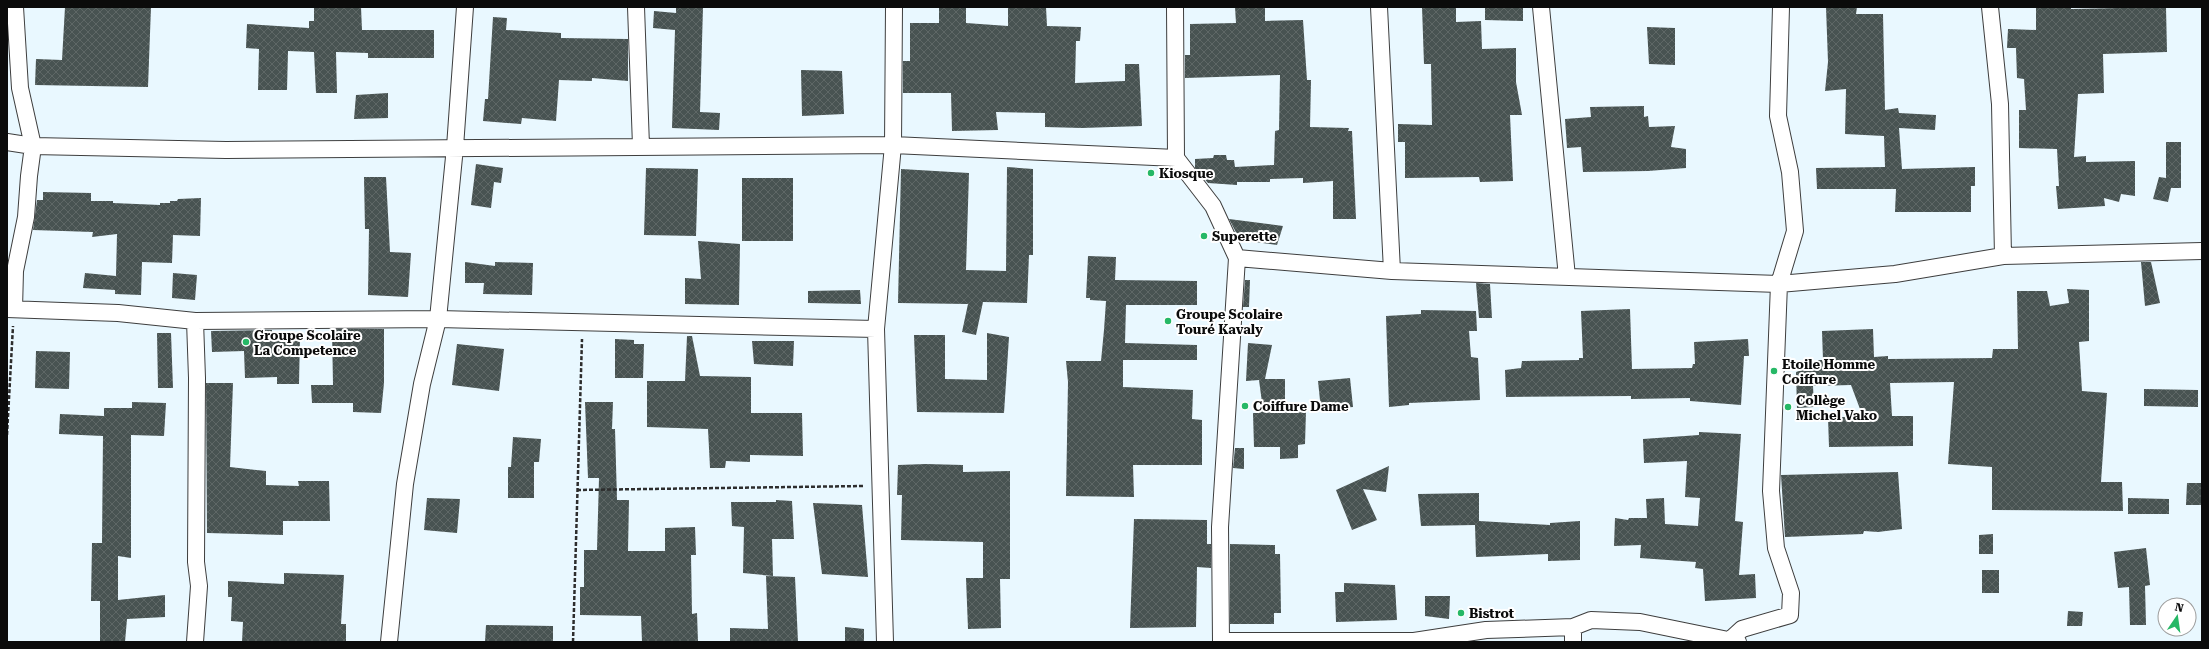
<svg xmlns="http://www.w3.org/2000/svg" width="2209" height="649" font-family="'Roboto Serif',serif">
  <defs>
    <pattern id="building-cross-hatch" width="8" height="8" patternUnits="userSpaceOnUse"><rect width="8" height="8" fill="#485352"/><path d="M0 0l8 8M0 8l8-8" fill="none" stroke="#5e6766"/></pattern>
  </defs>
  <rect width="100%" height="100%" fill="#e9f8ff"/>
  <!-- building -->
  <path fill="url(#building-cross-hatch)" d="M 65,7 L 151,7 L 148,87 L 35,85 L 36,59 L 62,60 Z
    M 314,7 L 361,7 L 362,30 L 434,30 L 434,58 L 368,58 L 368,53 L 336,52 L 337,93 L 316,93 L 314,52 L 288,51 L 287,90 L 258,90 L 259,49 L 246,48 L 247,24 L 309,28 L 309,21 L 314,21 Z
    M 676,7 L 703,7 L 700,112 L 720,113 L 719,130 L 672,128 L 675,30 L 653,28 L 654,11 L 676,13 Z
    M 939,7 L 966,7 L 966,23 L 1008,26 L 1008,7 L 1046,7 L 1047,26 L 1081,27 L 1080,41 L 1076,41 L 1075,83 L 1125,81 L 1125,64 L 1139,64 L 1142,126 L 1082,128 L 1045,127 L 1045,113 L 996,112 L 998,130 L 952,131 L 951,93 L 903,93 L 903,61 L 910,61 L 910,23 L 939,23 Z
    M 1235,7 L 1265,7 L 1265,21 L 1303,20 L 1307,80 L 1311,80 L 1310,127 L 1349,128 L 1348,131 L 1352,131 L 1356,219 L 1333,219 L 1333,181 L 1303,183 L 1303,178 L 1270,179 L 1270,182 L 1237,182 L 1237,185 L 1208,183 L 1195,168 L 1195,159 L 1213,158 L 1214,155 L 1226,155 L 1227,160 L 1234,160 L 1235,167 L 1274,165 L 1275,131 L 1279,130 L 1280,75 L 1185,78 L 1185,55 L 1190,55 L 1190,24 L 1236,23 Z
    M 1422,7 L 1456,7 L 1456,22 L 1481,21 L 1482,49 L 1516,48 L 1516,82 L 1522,115 L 1510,115 L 1513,181 L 1480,182 L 1479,177 L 1405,178 L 1405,142 L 1398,142 L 1398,124 L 1432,125 L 1431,64 L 1424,64 Z
    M 1485,7 L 1523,7 L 1523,21 L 1485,20 Z
    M 1826,7 L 1857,7 L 1856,14 L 1883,14 L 1885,110 L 1898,108 L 1899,113 L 1936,115 L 1935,130 L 1899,128 L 1902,169 L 1975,167 L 1975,186 L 1971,186 L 1971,212 L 1895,212 L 1896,189 L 1817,189 L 1816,168 L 1885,167 L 1884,136 L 1845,134 L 1846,89 L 1825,91 L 1828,62 Z
    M 2036,7 L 2071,7 L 2071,9 L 2166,7 L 2167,52 L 2103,54 L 2104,93 L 2078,94 L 2074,157 L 2086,156 L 2086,162 L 2135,161 L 2135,196 L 2121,194 L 2119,202 L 2104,198 L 2105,206 L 2058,209 L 2056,186 L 2059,186 L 2057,149 L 2019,148 L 2019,110 L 2026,110 L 2024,79 L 2017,78 L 2016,48 L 2007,48 L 2008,29 L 2036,30 Z
    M 493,17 L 507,18 L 506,30 L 561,33 L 561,38 L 628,39 L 628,81 L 592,78 L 592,81 L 559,80 L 556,121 L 522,118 L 521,124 L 483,121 L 485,99 L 488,99 Z
    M 1647,27 L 1675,28 L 1675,65 L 1649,64 Z
    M 801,70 L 842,71 L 844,114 L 802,116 Z
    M 388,93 L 388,118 L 354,119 L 356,95 Z
    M 1644,106 L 1644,117 L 1648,116 L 1649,127 L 1675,126 L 1671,147 L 1686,149 L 1686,168 L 1648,171 L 1583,172 L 1581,147 L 1567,148 L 1565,119 L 1591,117 L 1590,107 Z
    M 2166,142 L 2181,142 L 2181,188 L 2171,188 L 2168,202 L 2153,199 L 2159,177 L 2166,178 Z
    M 476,164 L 503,168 L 501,183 L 494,182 L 491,208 L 471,205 Z
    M 1007,167 L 1033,169 L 1033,255 L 1029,255 L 1027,303 L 983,302 L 976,335 L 962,332 L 968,304 L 898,303 L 901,169 L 969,173 L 966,270 L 1006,271 Z
    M 646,168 L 698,169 L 696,236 L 644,235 Z
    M 364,177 L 386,177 L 390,252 L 411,253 L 408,297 L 368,295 L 369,229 L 365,229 Z
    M 742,178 L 793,178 L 793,241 L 742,241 Z
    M 43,192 L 91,193 L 91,201 L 113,201 L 113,203 L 160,205 L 160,203 L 170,203 L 170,201 L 177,201 L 178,199 L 201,198 L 200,236 L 173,235 L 172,263 L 142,262 L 141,295 L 115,294 L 115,290 L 83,288 L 85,273 L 116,276 L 117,234 L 92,237 L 93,232 L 33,230 L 37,200 L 43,200 Z
    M 1229,219 L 1283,226 L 1277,245 L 1240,240 Z
    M 698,241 L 740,244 L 739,305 L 685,304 L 685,278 L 701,279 Z
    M 1088,256 L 1116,257 L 1115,280 L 1197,281 L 1197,305 L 1126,305 L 1125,343 L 1197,345 L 1197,360 L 1123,360 L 1123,387 L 1193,390 L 1192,419 L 1202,420 L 1202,465 L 1133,465 L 1134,497 L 1066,496 L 1068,382 L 1066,361 L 1101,361 L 1104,330 L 1106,301 L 1090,300 L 1090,298 L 1086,298 Z
    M 465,262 L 495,266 L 495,262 L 533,263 L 532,295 L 483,294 L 484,283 L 465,283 Z
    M 2141,262 L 2151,262 L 2160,303 L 2145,306 Z
    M 173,273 L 197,275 L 195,300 L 172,298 Z
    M 1245,280 L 1250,280 L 1249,307 L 1243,307 Z
    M 1476,283 L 1490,284 L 1492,318 L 1479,318 Z
    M 2067,289 L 2089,290 L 2089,341 L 2079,342 L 2082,391 L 2107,393 L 2101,482 L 2122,482 L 2123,511 L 1992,510 L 1992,467 L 1948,464 L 1954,382 L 1890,383 L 1892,416 L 1913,416 L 1913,446 L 1829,447 L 1828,417 L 1863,417 L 1851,385 L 1813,386 L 1814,407 L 1797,408 L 1796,372 L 1818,365 L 1818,360 L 1823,360 L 1822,331 L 1873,329 L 1874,357 L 1888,356 L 1888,359 L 1992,358 L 1993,349 L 2018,349 L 2017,291 L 2047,291 L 2050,306 L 2069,303 Z
    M 860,290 L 861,304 L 808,303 L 808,291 Z
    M 1630,309 L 1632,369 L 1692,368 L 1693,364 L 1695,364 L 1694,342 L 1748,339 L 1749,356 L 1744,356 L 1741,405 L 1690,401 L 1690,398 L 1631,399 L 1631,396 L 1506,397 L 1505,370 L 1521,368 L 1522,361 L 1579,360 L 1579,358 L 1583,358 L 1581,311 Z
    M 1421,310 L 1476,311 L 1477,331 L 1469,331 L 1471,357 L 1478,358 L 1480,400 L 1409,403 L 1409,405 L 1389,407 L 1386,316 L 1421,314 Z
    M 332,329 L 384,329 L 384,383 L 381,413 L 353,412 L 353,403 L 312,403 L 311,385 L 333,385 Z
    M 272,330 L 272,335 L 300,336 L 299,384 L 277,384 L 277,377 L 245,378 L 244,351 L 212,352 L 211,331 Z
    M 157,333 L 171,333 L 173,388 L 158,388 Z
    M 987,333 L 1009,337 L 1004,413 L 917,412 L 914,335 L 945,335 L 945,379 L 987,380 Z
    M 687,336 L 692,336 L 700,376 L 751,377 L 751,413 L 802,413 L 803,456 L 750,455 L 750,462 L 726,461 L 725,468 L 710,468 L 708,429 L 647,427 L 647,381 L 685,381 Z
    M 615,339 L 634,340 L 634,344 L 644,344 L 643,378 L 615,378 Z
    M 752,341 L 794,341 L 793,366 L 754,364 Z
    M 1248,343 L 1272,345 L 1265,379 L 1285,379 L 1285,410 L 1306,411 L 1305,444 L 1298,445 L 1298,458 L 1280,459 L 1280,447 L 1254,447 L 1253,413 L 1259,413 L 1259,410 L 1263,410 L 1259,380 L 1246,381 Z
    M 457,344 L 504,349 L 499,391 L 452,385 Z
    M 36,351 L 70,352 L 69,389 L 35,388 Z
    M 1350,378 L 1353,407 L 1321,410 L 1318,381 Z
    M 206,383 L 233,383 L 230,467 L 266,471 L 266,485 L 299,486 L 298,481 L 329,481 L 330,521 L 283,521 L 283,535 L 207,533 Z
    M 2144,389 L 2198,390 L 2198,407 L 2144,406 Z
    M 132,402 L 166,403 L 164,436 L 131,435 L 131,558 L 118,556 L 118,600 L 165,595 L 165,617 L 127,619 L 125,642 L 100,642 L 100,601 L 91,601 L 92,543 L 102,543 L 103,436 L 59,434 L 60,414 L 104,416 L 104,408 L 132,408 Z
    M 585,402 L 613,402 L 612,429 L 615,429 L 617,500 L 629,500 L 628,551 L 665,551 L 665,528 L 695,527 L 696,555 L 691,555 L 692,614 L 697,613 L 698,642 L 642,642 L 641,616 L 580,615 L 580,587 L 584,587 L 584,550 L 597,550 L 599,478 L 588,478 Z
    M 1699,432 L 1741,434 L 1735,521 L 1743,522 L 1739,575 L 1755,574 L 1756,598 L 1705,601 L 1703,569 L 1695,568 L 1696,562 L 1640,558 L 1641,545 L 1614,546 L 1615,518 L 1628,520 L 1629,518 L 1647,518 L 1646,499 L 1664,498 L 1665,524 L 1698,526 L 1700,498 L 1685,497 L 1687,461 L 1644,463 L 1643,439 L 1699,435 Z
    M 513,437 L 541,439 L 539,462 L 534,462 L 534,498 L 508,498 L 508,467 L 511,467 Z
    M 1235,448 L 1244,448 L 1244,469 L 1233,468 Z
    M 926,464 L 963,465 L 963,472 L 1010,471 L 1010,579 L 1000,579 L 1001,628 L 968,629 L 966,578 L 983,578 L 983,542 L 901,540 L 902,495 L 897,495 L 898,465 Z
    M 1389,466 L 1386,492 L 1363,489 L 1377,520 L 1352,530 L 1336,490 Z
    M 1898,472 L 1902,529 L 1878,532 L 1864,531 L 1863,534 L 1785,537 L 1781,475 Z
    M 2187,483 L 2202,483 L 2202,505 L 2186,505 Z
    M 1479,493 L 1479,521 L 1550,525 L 1550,523 L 1580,521 L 1580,560 L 1548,561 L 1548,554 L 1476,557 L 1475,525 L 1421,526 L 1418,494 Z
    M 427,498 L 460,499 L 457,533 L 424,530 Z
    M 2128,498 L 2169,499 L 2169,514 L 2128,514 Z
    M 776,500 L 792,501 L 794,539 L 772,539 L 773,576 L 743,573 L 744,527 L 732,526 L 731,502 L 776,502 Z
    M 813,503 L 862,505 L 868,577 L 822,574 Z
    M 1134,519 L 1207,520 L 1207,544 L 1211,544 L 1211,568 L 1197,567 L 1196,627 L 1130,628 Z
    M 1993,534 L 1993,554 L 1979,554 L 1979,535 Z
    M 1230,544 L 1275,545 L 1275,554 L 1280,554 L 1281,613 L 1274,613 L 1274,624 L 1230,624 Z
    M 2146,548 L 2150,585 L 2145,586 L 2146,625 L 2130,625 L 2129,587 L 2118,588 L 2114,552 Z
    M 1982,570 L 1999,570 L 1999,593 L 1982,593 Z
    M 284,573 L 344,575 L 341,624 L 346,624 L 346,642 L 242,642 L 243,622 L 231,621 L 232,597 L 228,597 L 228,581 L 284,584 Z
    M 766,576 L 795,577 L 798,642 L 730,642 L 730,628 L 768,629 Z
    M 1344,583 L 1395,585 L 1397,620 L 1336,622 L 1335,592 L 1344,592 Z
    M 1425,596 L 1450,596 L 1449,619 L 1425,616 Z
    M 2068,611 L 2083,612 L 2082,626 L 2067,626 Z
    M 486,625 L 553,626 L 553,642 L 485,642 Z
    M 845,627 L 864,629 L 864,642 L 845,642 Z"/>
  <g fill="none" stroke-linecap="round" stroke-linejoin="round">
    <!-- minor casing -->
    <g stroke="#3e3e3e" stroke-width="18">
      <path id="minor" d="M 636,7 L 641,146
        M 1175,7 L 1176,158 L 1213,206 L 1237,258 L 1392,271 L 1779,284 L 1895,274 L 2003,256 L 2202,251
        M 1379,7 L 1392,271
        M 1541,7 L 1567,277
        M 1990,7 L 2000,104 L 2003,256
        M 7,142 L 33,146 L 226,150 L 893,145 L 1176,158
        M 7,309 L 118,313 L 195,321 L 438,319 L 876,329
        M 14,309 L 15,271 L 26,217 L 29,176 L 33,146 L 20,88 L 15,7
        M 1221,641 L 1414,641 L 1486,630 L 1573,627
        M 195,642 L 199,586 L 196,562 L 197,378 L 195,321
        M 389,642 L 405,484 L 422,384 L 438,319 L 455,147 L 465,7
        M 885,642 L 876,329 L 893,145 L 894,7
        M 1221,642 L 1220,527 L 1237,258
        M 1573,642 L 1573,627 L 1591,620 L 1640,622 L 1738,642
        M 1731,642 L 1730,640 L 1742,629 L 1790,615 L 1791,593 L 1776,548 L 1771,491 L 1779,284 L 1795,231 L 1790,172 L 1778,116 L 1781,7"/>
    </g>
    <!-- path -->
    <path stroke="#2d2d2d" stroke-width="2.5" stroke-dasharray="4 2" stroke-linecap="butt" d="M 7,435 L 13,326
      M 577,490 L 865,486
      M 573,642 L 582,339"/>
    <!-- minor -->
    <use href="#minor" stroke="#fff" stroke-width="16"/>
  </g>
  <!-- markers -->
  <g fill="#26b866" stroke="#fff" stroke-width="1.5">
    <circle cx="1151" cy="173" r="4"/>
    <circle cx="1204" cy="236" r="4"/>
    <circle cx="1168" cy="321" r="4"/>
    <circle cx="246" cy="342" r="4"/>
    <circle cx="1774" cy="371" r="4"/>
    <circle cx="1245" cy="406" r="4"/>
    <circle cx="1788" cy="407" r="4"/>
    <circle cx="1461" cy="613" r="4"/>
  </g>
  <g text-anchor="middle" stroke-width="4" stroke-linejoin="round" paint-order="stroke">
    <!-- poi labels -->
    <g font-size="13" font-weight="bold" fill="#0b0b0b" stroke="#fff" text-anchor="start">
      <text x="1159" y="178">Kiosque</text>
      <text x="1212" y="241">Superette</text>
      <text x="1176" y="319">Groupe Scolaire<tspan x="1176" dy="15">Touré Kavaly</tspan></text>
      <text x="254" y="340">Groupe Scolaire<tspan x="254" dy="15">La Competence</tspan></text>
      <text x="1782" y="369">Etoile Homme<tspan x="1782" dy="15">Coiffure</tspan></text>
      <text x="1796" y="405">Collège<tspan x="1796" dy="15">Michel Vako</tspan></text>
      <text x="1253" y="411">Coiffure Dame</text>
      <text x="1469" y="618">Bistrot</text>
    </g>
  </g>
  <!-- border -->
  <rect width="2209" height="649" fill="none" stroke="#0b0b0b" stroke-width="16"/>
  <!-- north arrow -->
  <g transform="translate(2177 617) rotate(13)"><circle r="19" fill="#ffffff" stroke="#9d9d9d"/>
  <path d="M0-3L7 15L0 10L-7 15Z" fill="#26b866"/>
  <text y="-6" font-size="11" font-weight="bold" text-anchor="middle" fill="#0b0b0b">N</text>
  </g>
</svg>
